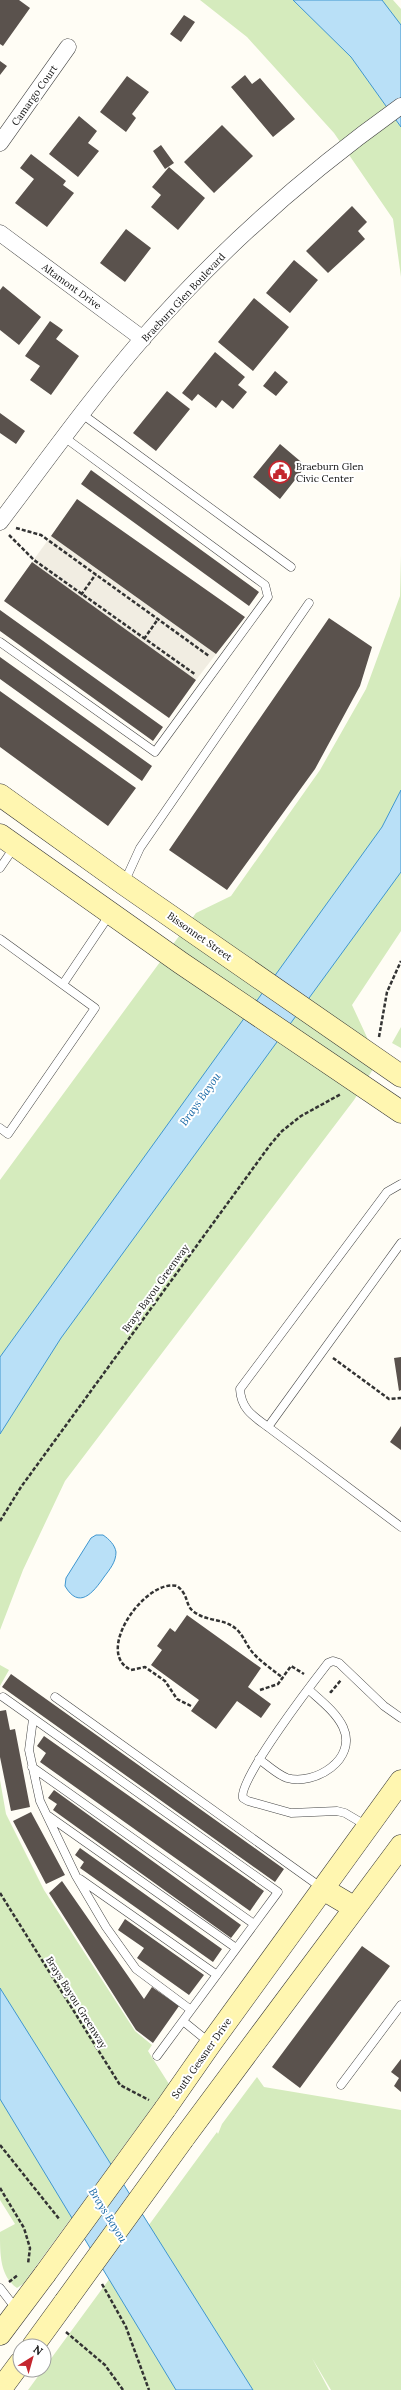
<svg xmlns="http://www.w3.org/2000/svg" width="401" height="2390" font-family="Lora,serif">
  <rect width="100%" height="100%" fill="#fffdf5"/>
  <!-- green -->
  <path fill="#d5ebbd" d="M 200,0 L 393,0 L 401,9 L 401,277 L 393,219 L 334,133 L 247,37 Z
    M 401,555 L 401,931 L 352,1005 L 378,1061 L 354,1100 L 65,1481 L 23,1570 L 0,1630 L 0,1180 L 196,913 L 231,896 L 320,770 L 366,689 L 400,596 Z
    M 401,1027 L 401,1048 L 392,1043 Z
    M 0,1665 L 9,1670 L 0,1686 Z
    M 0,1780 L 6,1814 L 44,1890 L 135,2031 L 152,2045 L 148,2051 L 169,2084 L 23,2284 L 17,2288 C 0,2276 0,2255 0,2232 L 15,2224 L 0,2200 Z
    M 257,2077 L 264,2087 L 401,2110 L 401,2390 L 331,2390 L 312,2358 L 329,2390 L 28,2390 L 217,2132 L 218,2134 L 222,2124 Z"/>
  <!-- plaza -->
  <path fill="#f1ede2" d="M 51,536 L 216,654 L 196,680 L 32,562 Z"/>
  <!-- water -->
  <path fill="#b9e0f7" stroke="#3f96cf" d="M 293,0 L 382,0 L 401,25 L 401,127 L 351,57 Z
    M 401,790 L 401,872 L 61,1338 L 0,1434 L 0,1357 L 382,827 Z
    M 96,1535 L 103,1535 C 109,1539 115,1545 116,1552 C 116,1562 110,1569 104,1577 C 93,1593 79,1610 65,1586 L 66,1578 L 91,1538 Z
    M 0,1988 L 253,2390 L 176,2390 L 0,2099 Z"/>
  <!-- building -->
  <path fill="#5a524d" d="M 0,0 L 19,0 L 30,8 L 3,46 L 0,44 Z
    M 184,15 L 195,22 L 181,42 L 170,34 Z
    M 0,61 L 7,66 L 0,75 Z
    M 245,75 L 252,84 L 260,78 L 295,119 L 273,137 L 231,87 Z
    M 127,76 L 149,92 L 132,114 L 136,118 L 126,132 L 100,112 Z
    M 79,116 L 97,131 L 88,143 L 99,151 L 78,177 L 49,154 Z
    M 222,125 L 253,156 L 214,193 L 184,162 Z
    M 161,145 L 174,163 L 165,169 L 153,151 Z
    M 31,154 L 66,181 L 63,185 L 74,193 L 47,227 L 15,203 L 34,179 L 20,168 Z
    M 169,167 L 205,198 L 178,230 L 151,207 L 161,195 L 152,187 Z
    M 352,206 L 367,222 L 358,231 L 365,239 L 328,273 L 306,251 Z
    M 126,229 L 151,248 L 125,282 L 100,263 Z
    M 294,260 L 318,280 L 290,313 L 266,293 Z
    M 3,286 L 41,317 L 19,345 L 0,330 L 0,290 Z
    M 254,298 L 289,327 L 253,371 L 218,342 Z
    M 50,321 L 63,330 L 56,339 L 79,356 L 51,395 L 30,380 L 40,366 L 25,356 Z
    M 215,352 L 245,377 L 238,385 L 247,392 L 233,409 L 222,400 L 216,408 L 198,394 L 192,401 L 182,393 Z
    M 275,371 L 288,382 L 276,396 L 263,386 Z
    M 167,391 L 190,409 L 156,451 L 133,433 Z
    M 0,413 L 25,431 L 16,444 L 0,433 Z
    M 280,444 L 306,466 L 280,499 L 253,477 Z
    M 91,470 L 259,592 L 249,606 L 81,484 Z
    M 77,499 L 245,617 L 216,654 L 51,536 Z
    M 32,562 L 196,680 L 169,718 L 4,601 Z
    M 0,610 L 163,727 L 153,741 L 0,631 Z
    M 329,618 L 372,647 L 360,686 L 315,769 L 227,890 L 169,850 Z
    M 0,657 L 152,766 L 142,781 L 0,679 Z
    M 0,691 L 136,788 L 108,826 L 0,747 Z
    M 401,1357 L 401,1390 L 399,1391 L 394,1358 Z
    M 401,1426 L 401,1450 L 390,1442 Z
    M 187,1615 L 261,1668 L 248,1687 L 271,1704 L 261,1718 L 237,1701 L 216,1729 L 191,1711 L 199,1700 L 151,1665 L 162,1650 L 157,1646 L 170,1628 L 175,1632 Z
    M 11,1674 L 284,1869 L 275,1882 L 2,1687 Z
    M 6,1710 L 10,1730 L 15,1729 L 30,1807 L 11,1811 L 0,1757 L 0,1711 Z
    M 44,1736 L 264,1891 L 250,1911 L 40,1762 L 46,1753 L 37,1746 Z
    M 54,1790 L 241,1925 L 231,1938 L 53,1810 L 57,1804 L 48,1798 Z
    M 31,1812 L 65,1875 L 46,1884 L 13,1821 Z
    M 80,1848 L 222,1949 L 213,1962 L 80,1868 L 84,1862 L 75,1855 Z
    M 62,1881 L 144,1999 L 152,1987 L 179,2006 L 153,2043 L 136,2030 L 49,1893 Z
    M 125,1919 L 204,1975 L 189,1995 L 137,1958 L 144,1948 L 118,1930 Z
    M 362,1946 L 390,1966 L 300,2088 L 272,2067 Z
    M 401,2059 L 401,2092 L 394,2086 L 399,2078 L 391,2072 Z"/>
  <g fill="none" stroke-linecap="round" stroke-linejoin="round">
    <!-- service casing -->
    <g stroke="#444" stroke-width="9">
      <path id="service" d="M 82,414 L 291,567
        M 0,642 L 155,752 L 268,597 L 265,585 L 64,437
        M 0,868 L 15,846
        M 124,883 L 140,848 L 309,603
        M 0,939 L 95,1008 L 8,1134 L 0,1128
        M 63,984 L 106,920 L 108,913
        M 401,1243 L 268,1427 L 401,1527
        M 268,1427 C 253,1416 241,1409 240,1389 L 387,1192 L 401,1184
        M 3,1697 L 278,1892 L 157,2056
        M 55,1697 L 322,1888
        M 33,1719 L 29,1750 L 40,1801 L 76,1876 L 106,1927 L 136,1969 L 191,2010
        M 259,1759 C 267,1765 278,1775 287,1778 C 315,1786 358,1759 343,1727 C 336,1712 320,1700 308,1689
        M 32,1767 L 254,1924
        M 47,1815 L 236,1948
        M 367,1826 L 345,1813 L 337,1811 L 291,1813 L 248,1801 L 243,1798 C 237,1781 314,1681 328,1663 L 333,1661 L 339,1663 L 384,1706 L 401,1718
        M 80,1879 L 217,1975
        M 183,2021 L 210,2043
        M 341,2085 L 401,2005
        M 0,2288 L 17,2310"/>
    </g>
    <!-- minor casing -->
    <g stroke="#444" stroke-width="17">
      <path id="minor" d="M 0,143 L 68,47
        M 0,233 L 143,339
        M 0,522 C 47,460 92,397 143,338 C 219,251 307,173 401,106"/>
    </g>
    <!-- secondary casing -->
    <g stroke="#333" stroke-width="23">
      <path id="secondary" d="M 0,795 L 124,884 L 401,1076
        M 0,835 L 181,963 L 401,1112
        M 323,1889 L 355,1908
        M 165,2109 L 211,2043 L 401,1781
        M 183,2139 L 401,1846
        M 0,2334 L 45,2274
        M 33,2346 L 65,2302
        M 0,2390 L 20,2363"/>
    </g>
    <!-- path -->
    <path stroke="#333" stroke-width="2.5" stroke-dasharray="4 2" stroke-linecap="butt" d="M 16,528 L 41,535 L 209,656
      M 9,535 L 34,560 L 196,675
      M 81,595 L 96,574
      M 144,639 L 158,619
      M 379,1037 L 387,992 L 401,961
      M 333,1358 L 389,1399 L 401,1398
      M 0,1521 L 21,1487 L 270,1145 L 282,1131 L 301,1116 L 341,1094
      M 260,1690 L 278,1684 L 291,1666 L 304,1674
      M 330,1691 L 331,1692 L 341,1680
      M 191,1706 L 177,1699 L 165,1681 L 145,1667 L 131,1670 C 93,1652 146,1578 177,1586 C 189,1595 185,1605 193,1611 C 206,1622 223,1618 235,1628 C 243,1634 246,1645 253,1653 C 261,1662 273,1670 283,1678
      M 0,1893 L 120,2085 L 149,2100
      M 0,2145 L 60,2220
      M 0,2188 L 24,2228 L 30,2248 L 28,2264
      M 9,2282 L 18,2275
      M 102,2284 L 126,2327 L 149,2390
      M 66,2332 L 105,2365 L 123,2390"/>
    <!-- service -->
    <use href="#service" stroke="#fff" stroke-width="8"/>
    <!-- minor -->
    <use href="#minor" stroke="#fff" stroke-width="16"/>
    <!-- secondary -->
    <use href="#secondary" stroke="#fff6b0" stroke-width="22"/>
    <!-- secondary-bridge casing -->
    <g stroke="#333" stroke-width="23" stroke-linecap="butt">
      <path id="secondary-bridge" d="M 45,2274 L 165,2109
        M 65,2302 L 183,2139"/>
    </g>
    <!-- secondary-bridge -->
    <use href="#secondary-bridge" stroke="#fff6b0" stroke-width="22"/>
  </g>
  <!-- icons -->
  <defs>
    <g id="civic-ring" transform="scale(1.15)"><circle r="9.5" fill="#fff" stroke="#c4262e" stroke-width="1.5"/><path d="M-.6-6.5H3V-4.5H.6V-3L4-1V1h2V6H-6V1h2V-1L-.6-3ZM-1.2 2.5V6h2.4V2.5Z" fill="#c4262e"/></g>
  </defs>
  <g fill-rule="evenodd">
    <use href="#civic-ring" x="280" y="472"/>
  </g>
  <g text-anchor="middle" stroke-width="4" stroke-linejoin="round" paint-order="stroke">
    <!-- street labels -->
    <g font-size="10" fill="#111" stroke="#fff">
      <text transform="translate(34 95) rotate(-55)" y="4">Camargo Court</text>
      <text transform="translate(72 286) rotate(36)" y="4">Altamont Drive</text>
      <text transform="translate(183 297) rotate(-47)" y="4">Braeburn Glen Boulevard</text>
      <text transform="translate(200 936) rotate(35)" y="4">Bissonnet Street</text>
      <text transform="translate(155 1288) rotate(-54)" y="4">Brays Bayou Greenway</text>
      <text transform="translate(77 2002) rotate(58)" y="4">Brays Bayou Greenway</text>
      <text transform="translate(201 2058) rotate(-55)" y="4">South Gessner Drive</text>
    </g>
    <!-- poi labels -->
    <g font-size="10" fill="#111" stroke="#fff" text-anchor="start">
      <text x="296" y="470">Braeburn Glen<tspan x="296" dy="12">Civic Center</tspan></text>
    </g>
    <!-- water labels -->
    <g font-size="11" font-style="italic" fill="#1768a6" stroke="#fff">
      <text transform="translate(200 1099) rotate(-55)" y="4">Brays Bayou</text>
      <text transform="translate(108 2215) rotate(58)" y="4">Brays Bayou</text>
    </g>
  </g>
  <!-- north arrow -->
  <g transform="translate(32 2358) rotate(37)"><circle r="19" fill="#ffffff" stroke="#a0a0a0"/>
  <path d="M0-3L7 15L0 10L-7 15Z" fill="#c4262e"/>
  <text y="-6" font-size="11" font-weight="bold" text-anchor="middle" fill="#111111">N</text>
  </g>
</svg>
